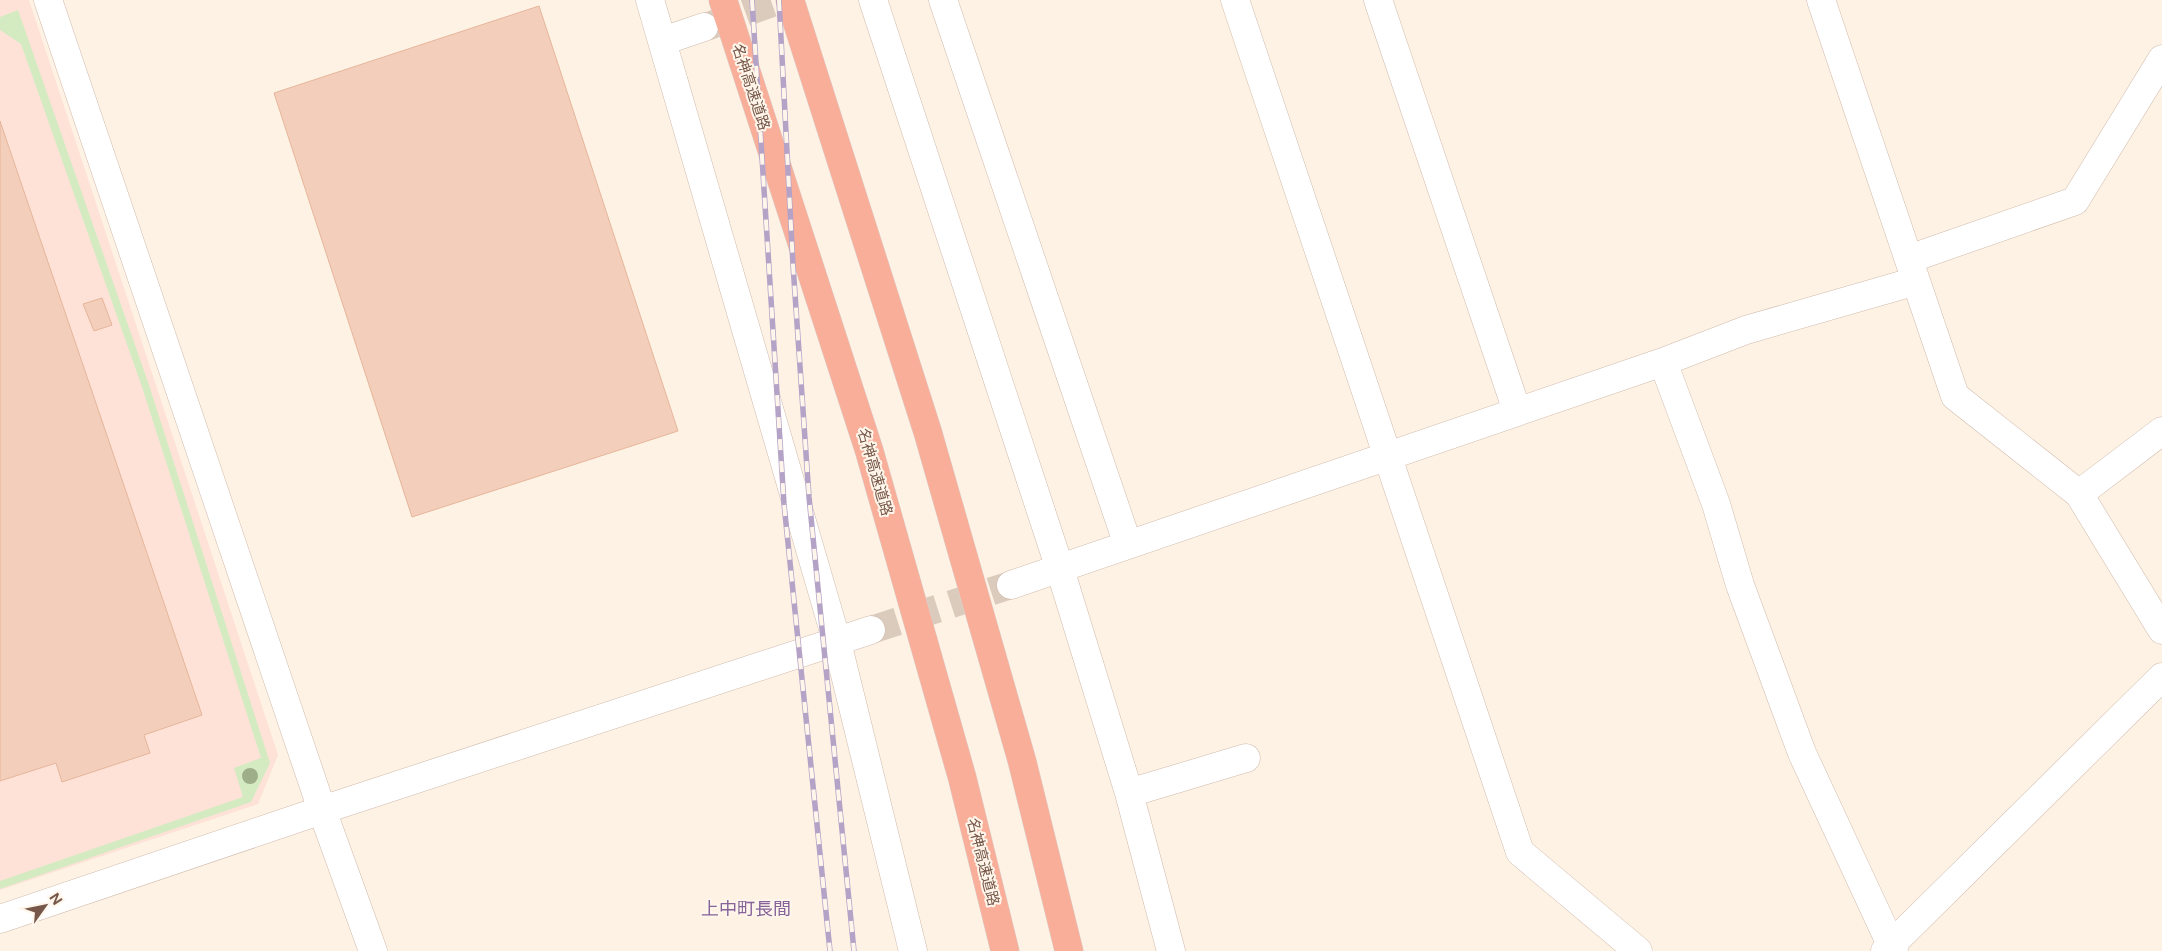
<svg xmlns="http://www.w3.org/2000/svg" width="2162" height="951" font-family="'Public Sans','Noto Sans JP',sans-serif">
  <rect width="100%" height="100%" fill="#fdf2e4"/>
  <!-- commercial -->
  <path fill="#fee1d7" d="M 0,0 L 29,0 L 278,755 L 258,804 L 0,890 Z"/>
  <!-- green -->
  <path fill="#d4ebc2" d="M 18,10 L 149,385 L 270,763 L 251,802 L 0,889 L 0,881 L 243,797 L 234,768 L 261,758 L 142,387 L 21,44 L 0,30 L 0,17 Z"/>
  <!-- building -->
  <path fill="#f3cfbb" stroke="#e6b59a" d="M 539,6 L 678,431 L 412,517 L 274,93 Z
    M 0,121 L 202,715 L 144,735 L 150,753 L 62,782 L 56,763 L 0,781 Z
    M 102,298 L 112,325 L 94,331 L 83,304 Z"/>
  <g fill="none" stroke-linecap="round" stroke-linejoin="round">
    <!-- minor-tunnel -->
    <path stroke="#dbcbbd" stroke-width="28" stroke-dasharray="28 14" stroke-linecap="butt" d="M 706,27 L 780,0
      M 871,630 L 1011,585"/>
    <!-- minor casing -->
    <g stroke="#d1bbad" stroke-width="29">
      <path id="minor" d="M 48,0 L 322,810 L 373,951
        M 650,0 L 837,642 L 913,951
        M 873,0 L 1060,569 L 1129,793 L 1171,951
        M 943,0 L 1128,545
        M 1235,0 L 1520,852 L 1638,951
        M 1378,0 L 1517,411
        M 663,41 L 704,27
        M 1909,259 L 2075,201 L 2162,59
        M 1916,281 L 1955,396 L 2079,494
        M 1663,362 L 1716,504 L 1740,585 L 1802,753 L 1894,951
        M 2162,431 L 2079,494 L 2162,630
        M 1011,585 L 1663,362 L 1746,330 L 1916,281 L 1821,0
        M 1129,793 L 1246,758
        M 0,919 L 322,810 L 871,630
        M 1885,951 L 2162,677"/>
    </g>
    <!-- highway casing -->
    <g stroke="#dbd3d0" stroke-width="29">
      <path id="highway" d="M 723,0 L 869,450 L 962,777 L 1005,951
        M 790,0 L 928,433 L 1022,761 L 1069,951"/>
    </g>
    <!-- minor -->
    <use href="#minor" stroke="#fff" stroke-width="28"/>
    <!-- highway -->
    <use href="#highway" stroke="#f9ae99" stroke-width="28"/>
    <!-- rail casing -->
    <g stroke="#b4a2c7" stroke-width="5.5">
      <path id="rail" d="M 752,0 L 784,504 L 830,951
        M 779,0 L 793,265 L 809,497 L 854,951"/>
    </g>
    <!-- rail -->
    <use href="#rail" stroke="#fff6eb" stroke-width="4" stroke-dasharray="11" stroke-linecap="butt"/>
  </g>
  <!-- trees -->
  <circle fill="#9eae88" cx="250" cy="776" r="8"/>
  <g text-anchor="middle" stroke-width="4" stroke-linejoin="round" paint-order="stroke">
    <!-- street labels -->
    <g font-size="15" fill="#765749" stroke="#fff6eb">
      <text transform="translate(751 87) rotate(72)" y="5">名神高速道路</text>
      <text transform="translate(875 472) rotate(74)" y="5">名神高速道路</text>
      <text transform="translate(983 862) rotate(76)" y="5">名神高速道路</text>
    </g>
    <!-- quarter labels -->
    <g font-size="18" fill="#86649a" stroke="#fff6eb">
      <text x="746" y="915">上中町長間</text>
    </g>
  </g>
  <!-- north arrow -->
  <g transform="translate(45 906) rotate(57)" stroke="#fff6eb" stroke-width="4" paint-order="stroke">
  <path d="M0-4L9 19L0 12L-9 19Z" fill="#765749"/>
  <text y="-8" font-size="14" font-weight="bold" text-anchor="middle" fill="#765749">N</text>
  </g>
</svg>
